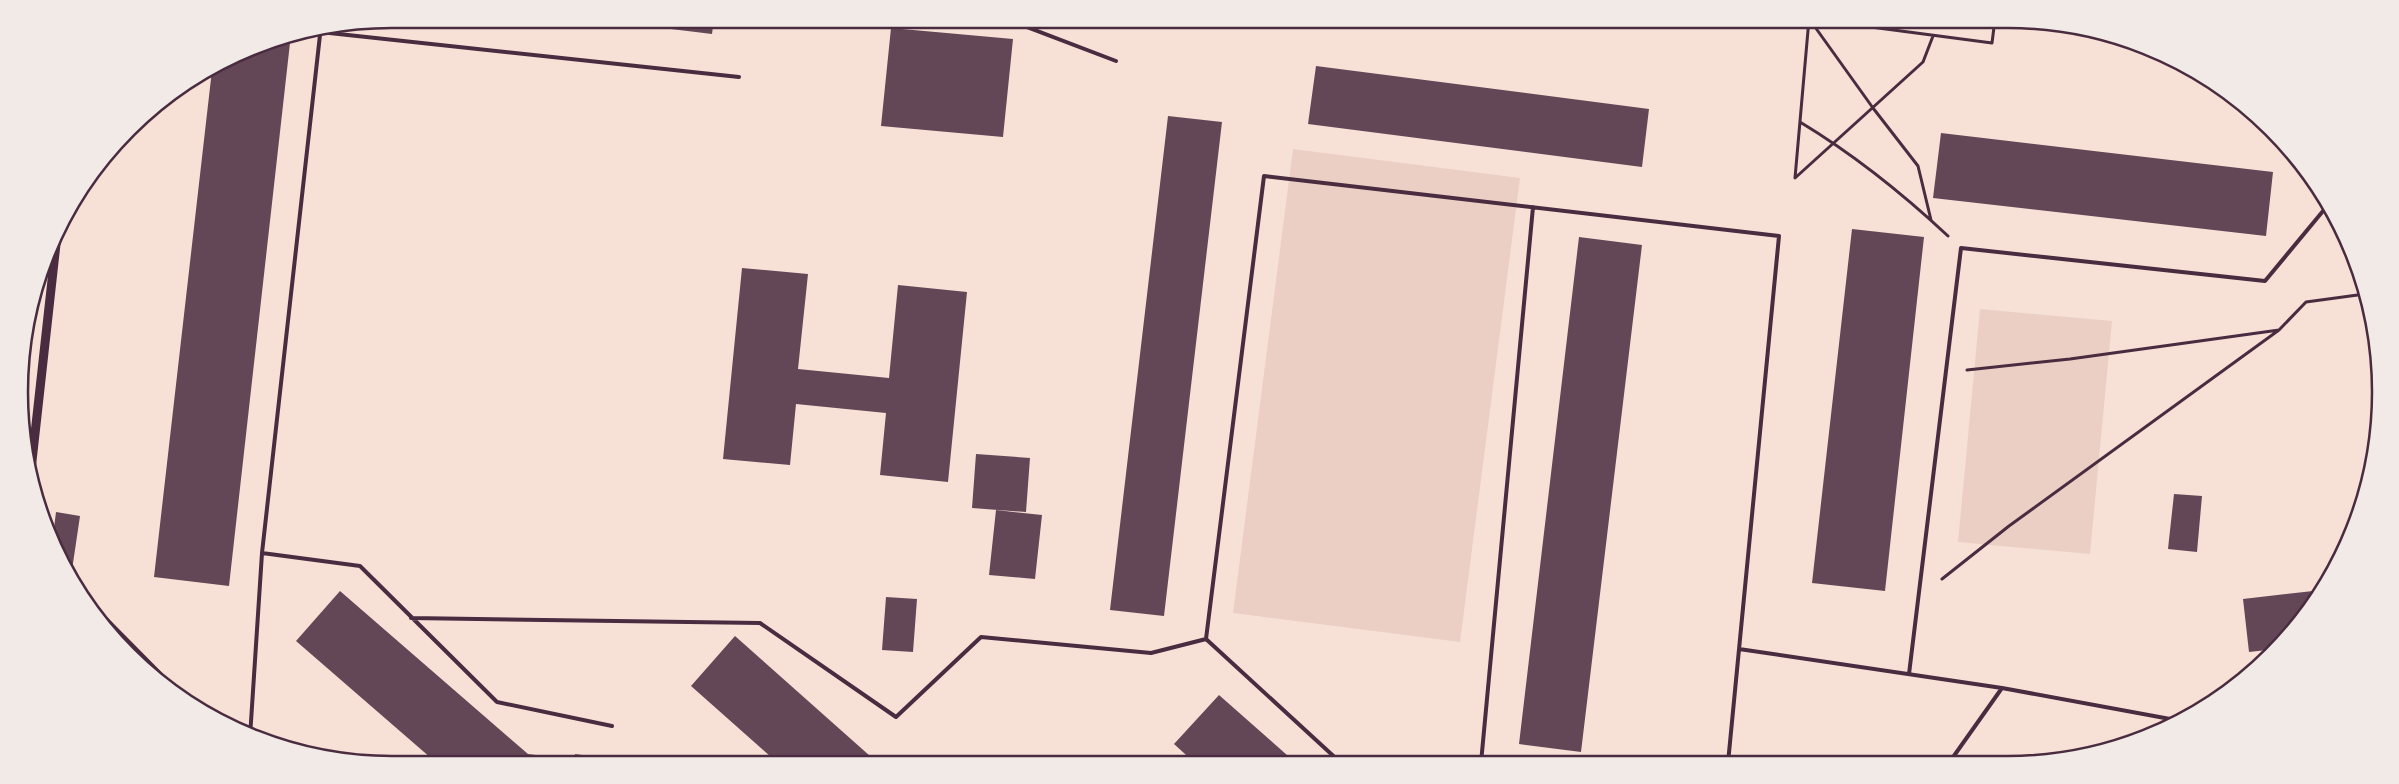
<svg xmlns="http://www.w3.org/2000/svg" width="2399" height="784" font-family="'Fira Sans Condensed',sans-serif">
  <rect width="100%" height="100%" fill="#f7e1d7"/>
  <!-- green -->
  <path fill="#ebcfc5" d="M 1293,149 L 1520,178 L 1460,642 L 1233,613 Z
    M 1980,309 L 2112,321 L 2090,554 L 1958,542 Z"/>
  <!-- building -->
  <path fill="#644757" d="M 589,19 L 714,19 L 712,34 Z
    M 891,28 L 1013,39 L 1003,137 L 881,126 Z
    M 291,34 L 229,586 L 154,577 L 212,70 L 249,47 Z
    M 1316,66 L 1649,109 L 1642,167 L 1308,124 Z
    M 1168,116 L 1222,122 L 1164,616 L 1110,610 Z
    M 1941,133 L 2273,172 L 2266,236 L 1933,198 Z
    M 1852,229 L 1924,237 L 1885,591 L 1812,583 Z
    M 1579,237 L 1642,245 L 1581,752 L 1519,744 Z
    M 742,268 L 808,274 L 798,369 L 889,378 L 898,285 L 967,292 L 948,482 L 880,475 L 886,413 L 796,404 L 790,465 L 723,459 Z
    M 976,454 L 1030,458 L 1026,512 L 972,508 Z
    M 2174,494 L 2202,496 L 2197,552 L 2168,549 Z
    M 996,510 L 1042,515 L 1035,579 L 989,575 Z
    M 56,512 L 80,516 L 72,570 L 68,569 L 53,536 Z
    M 2322,590 L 2276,649 L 2249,652 L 2243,599 Z
    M 340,591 L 528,754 L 574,760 L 575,754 L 656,765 L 439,765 L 296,641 Z
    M 886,597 L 917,599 L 913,652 L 882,650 Z
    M 735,636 L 879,764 L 779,764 L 691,686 Z
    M 1219,695 L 1296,763 L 1196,764 L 1174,744 Z"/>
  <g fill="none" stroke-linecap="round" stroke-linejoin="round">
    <!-- path -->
    <path stroke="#4a2c40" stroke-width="3" d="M 1809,19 L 1795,178 L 1923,62 L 1933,36
      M 1810,19 L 1992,43 L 1995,19
      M 1810,20 L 1873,108 L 1918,166 L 1931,220
      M 1800,122 C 1853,154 1902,193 1948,236
      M 1967,370 L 2070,359 L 2279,330 L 2306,302 L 2365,294
      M 1942,579 L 2009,526 L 2279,330
      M 107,619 L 195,708"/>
    <!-- service -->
    <path stroke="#4a2c40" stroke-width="4" d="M 1006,19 L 1116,61
      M 321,26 L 262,553 L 360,566 L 497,702 L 612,726
      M 320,32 L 739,77
      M 411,618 L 760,623 L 896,717 L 981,637 L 1151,653 L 1206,639
      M 1206,639 L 1264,176 L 1779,236 L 1728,763
      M 1206,639 L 1341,763
      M 1739,649 L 2002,688 L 2181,721
      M 1909,674 L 1961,248 L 2265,281 L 2328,205
      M 250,737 L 262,553
      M 1955,762 L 1951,760 L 2002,688
      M 1481,763 L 1533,207"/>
    <!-- tertiary -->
    <path stroke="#4a2c40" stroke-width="9" d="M 30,479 L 58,226"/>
  </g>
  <!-- crop -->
  <path d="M0 0H2399V784H0ZM392 28H2008A364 364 0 0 1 2372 392V392A364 364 0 0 1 2008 756H392A364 364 0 0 1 28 392V392A364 364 0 0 1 392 28Z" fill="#f1eae7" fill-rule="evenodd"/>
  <path fill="none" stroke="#4a2c40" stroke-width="2.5" d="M392 28H2008A364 364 0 0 1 2372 392V392A364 364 0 0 1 2008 756H392A364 364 0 0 1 28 392V392A364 364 0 0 1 392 28Z"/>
</svg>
